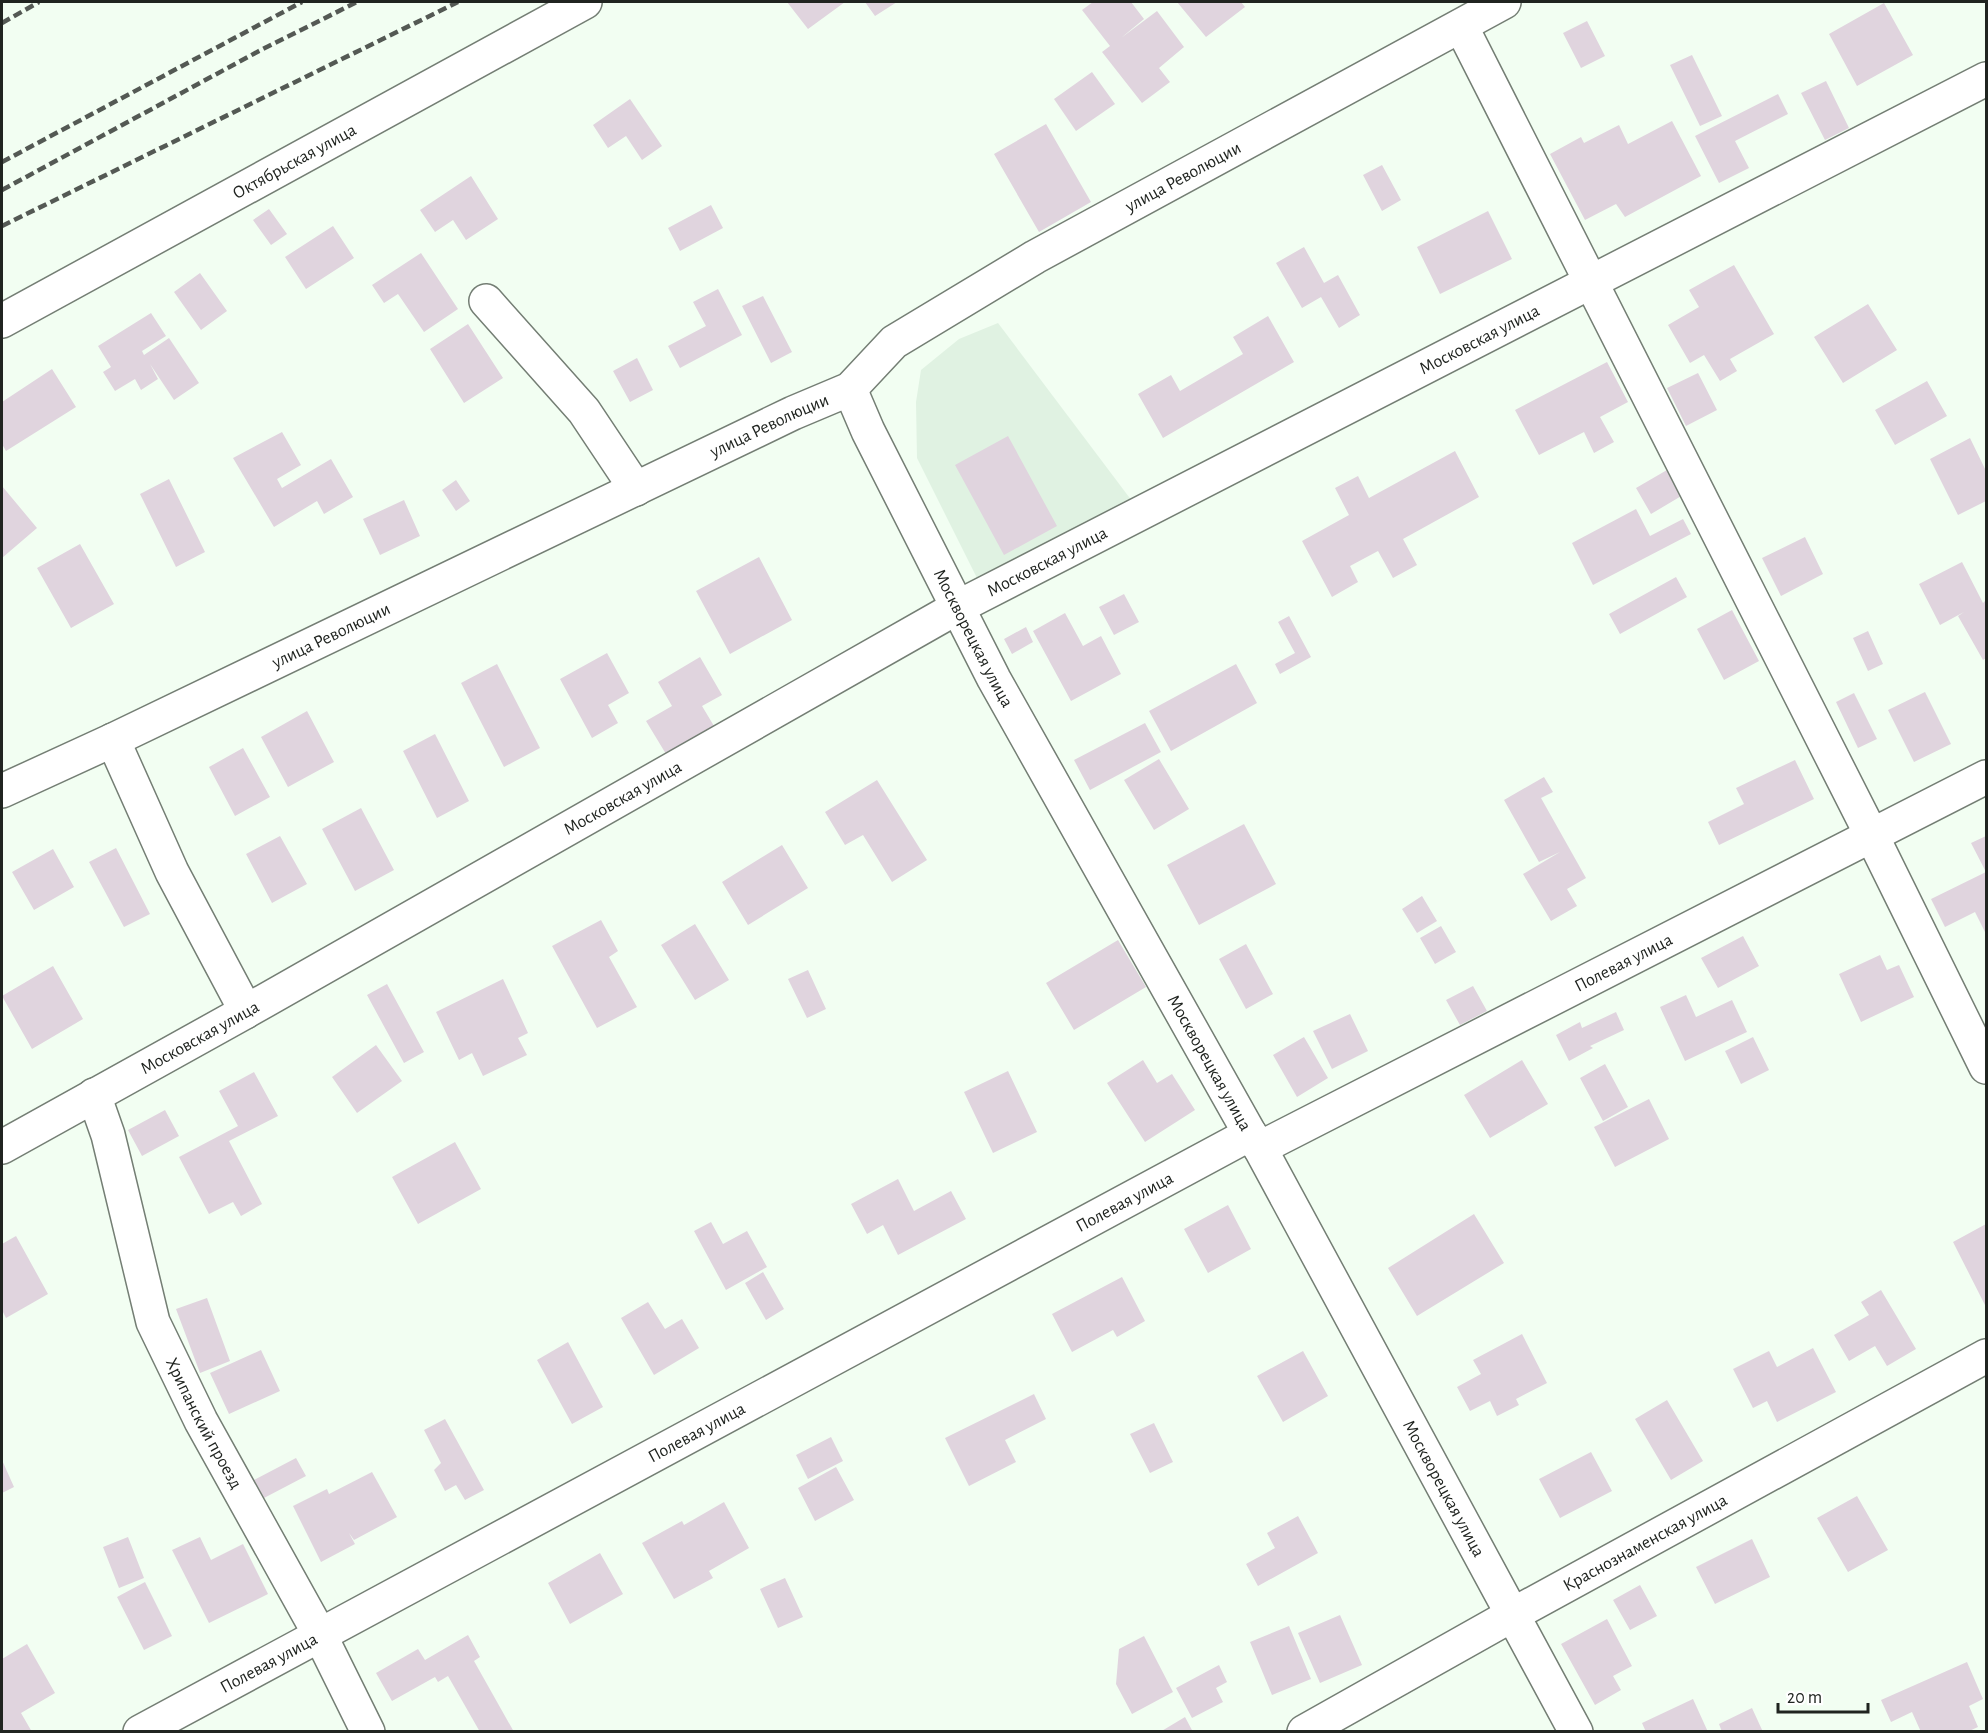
<svg xmlns="http://www.w3.org/2000/svg" width="1988" height="1733" font-family="'Alegreya Sans',sans-serif">
  <rect width="100%" height="100%" fill="#f2fef2"/>
  <!-- built -->
  <path fill="#e0f2e2" d="M 998,323 L 1135,505 L 981,586 L 917,458 L 916,402 L 921,370 L 959,339 Z"/>
  <!-- building -->
  <path fill="#e0d4de" d="M 787,2 L 845,2 L 808,29 Z
    M 865,2 L 897,2 L 875,16 Z
    M 1093,2 L 1131,2 L 1144,19 L 1121,38 L 1157,11 L 1184,47 L 1159,68 L 1170,82 L 1142,103 L 1102,52 L 1110,46 L 1082,10 Z
    M 1177,2 L 1241,2 L 1245,7 L 1206,37 Z
    M 1884,3 L 1913,55 L 1857,86 L 1829,34 Z
    M 1587,21 L 1605,56 L 1581,68 L 1563,33 Z
    M 1692,55 L 1722,116 L 1700,126 L 1670,65 Z
    M 1092,72 L 1115,104 L 1076,131 L 1054,99 Z
    M 1826,81 L 1849,128 L 1825,140 L 1801,93 Z
    M 1778,94 L 1788,114 L 1735,141 L 1749,168 L 1719,183 L 1695,136 Z
    M 630,99 L 662,146 L 642,160 L 626,136 L 608,148 L 593,125 Z
    M 1672,121 L 1701,176 L 1625,217 L 1616,204 L 1585,220 L 1550,154 L 1581,137 L 1584,143 L 1619,125 L 1628,144 Z
    M 1046,124 L 1091,202 L 1039,232 L 994,154 Z
    M 1382,165 L 1401,200 L 1382,211 L 1363,175 Z
    M 471,176 L 498,219 L 466,240 L 453,220 L 435,232 L 420,210 Z
    M 711,205 L 723,228 L 680,251 L 668,228 Z
    M 269,209 L 287,234 L 271,245 L 253,220 Z
    M 1488,211 L 1512,259 L 1440,294 L 1417,247 Z
    M 333,226 L 354,258 L 306,289 L 285,257 Z
    M 1304,247 L 1324,283 L 1338,275 L 1360,315 L 1339,328 L 1321,297 L 1302,308 L 1276,263 Z
    M 421,253 L 458,309 L 424,332 L 398,294 L 384,303 L 372,285 Z
    M 1734,265 L 1774,334 L 1730,359 L 1737,371 L 1720,381 L 1704,355 L 1690,363 L 1668,325 L 1699,307 L 1689,290 Z
    M 200,273 L 227,311 L 201,330 L 174,292 Z
    M 718,289 L 742,335 L 680,368 L 668,346 L 706,326 L 693,302 Z
    M 763,296 L 792,352 L 771,363 L 742,306 Z
    M 1868,304 L 1897,350 L 1843,383 L 1814,337 Z
    M 151,313 L 166,336 L 142,351 L 144,355 L 169,338 L 199,383 L 174,400 L 150,364 L 158,379 L 141,390 L 135,379 L 115,391 L 103,372 L 111,367 L 98,346 Z
    M 1268,316 L 1294,362 L 1163,438 L 1138,394 L 1171,375 L 1180,391 L 1243,354 L 1233,337 Z
    M 468,324 L 503,378 L 464,403 L 430,349 Z
    M 637,358 L 653,390 L 630,402 L 613,371 Z
    M 1607,362 L 1628,402 L 1600,417 L 1614,442 L 1594,453 L 1584,432 L 1539,455 L 1515,410 Z
    M 52,369 L 76,407 L 6,451 L 2,444 L 2,402 Z
    M 1698,373 L 1717,410 L 1686,426 L 1667,388 Z
    M 1927,381 L 1947,416 L 1895,445 L 1875,410 Z
    M 282,432 L 301,465 L 277,479 L 282,488 L 331,459 L 353,497 L 324,514 L 317,501 L 274,527 L 233,458 Z
    M 1008,436 L 1057,526 L 1004,555 L 955,465 Z
    M 1970,438 L 1986,471 L 1986,501 L 1958,515 L 1930,459 Z
    M 1455,451 L 1479,497 L 1403,539 L 1417,565 L 1393,578 L 1378,551 L 1350,566 L 1358,582 L 1332,597 L 1302,541 L 1349,515 L 1335,488 L 1358,476 L 1369,498 Z
    M 1667,470 L 1683,495 L 1651,514 L 1636,488 Z
    M 169,479 L 205,552 L 176,567 L 140,494 Z
    M 456,480 L 470,501 L 456,511 L 442,490 Z
    M 2,486 L 37,528 L 2,558 Z
    M 404,500 L 420,536 L 380,555 L 363,519 Z
    M 1636,509 L 1650,536 L 1683,519 L 1691,534 L 1593,585 L 1572,543 Z
    M 1805,537 L 1823,574 L 1781,596 L 1762,558 Z
    M 80,544 L 114,604 L 71,628 L 37,568 Z
    M 759,557 L 792,620 L 730,654 L 696,591 Z
    M 1962,562 L 1983,603 L 1986,600 L 1986,658 L 1983,660 L 1958,616 L 1964,612 L 1940,625 L 1919,584 Z
    M 1676,577 L 1687,597 L 1620,634 L 1609,614 Z
    M 1124,594 L 1139,622 L 1114,635 L 1099,607 Z
    M 1732,610 L 1759,661 L 1724,680 L 1697,629 Z
    M 1065,613 L 1083,646 L 1101,636 L 1121,674 L 1071,701 L 1033,631 Z
    M 1289,616 L 1311,657 L 1280,674 L 1275,664 L 1295,653 L 1278,622 Z
    M 1026,627 L 1033,642 L 1012,654 L 1004,639 Z
    M 1868,631 L 1883,664 L 1868,671 L 1853,638 Z
    M 607,653 L 629,693 L 608,705 L 618,723 L 592,738 L 560,679 Z
    M 700,657 L 722,695 L 702,706 L 714,726 L 666,754 L 646,721 L 672,706 L 658,682 Z
    M 497,664 L 540,748 L 504,767 L 461,683 Z
    M 1236,664 L 1257,703 L 1171,751 L 1149,711 Z
    M 1925,692 L 1951,744 L 1914,762 L 1888,710 Z
    M 1854,693 L 1877,739 L 1858,748 L 1836,702 Z
    M 307,711 L 334,762 L 288,787 L 261,737 Z
    M 1145,723 L 1161,752 L 1090,790 L 1074,760 Z
    M 435,734 L 469,801 L 437,818 L 403,751 Z
    M 243,748 L 270,797 L 235,816 L 209,767 Z
    M 1159,759 L 1189,809 L 1154,830 L 1124,780 Z
    M 1795,760 L 1814,799 L 1719,845 L 1708,822 L 1744,804 L 1736,788 Z
    M 1544,777 L 1553,792 L 1541,798 L 1586,878 L 1567,889 L 1577,906 L 1551,921 L 1523,874 L 1560,852 L 1539,862 L 1504,800 Z
    M 877,780 L 927,860 L 892,882 L 863,835 L 845,845 L 825,812 Z
    M 361,808 L 394,870 L 355,891 L 322,829 Z
    M 1244,824 L 1276,884 L 1199,925 L 1167,865 Z
    M 280,836 L 307,884 L 272,903 L 246,854 Z
    M 1986,836 L 1986,934 L 1975,912 L 1945,927 L 1931,899 L 1986,872 L 1971,843 Z
    M 782,845 L 808,888 L 748,925 L 722,882 Z
    M 116,848 L 150,914 L 124,927 L 89,862 Z
    M 53,849 L 74,887 L 34,910 L 12,872 Z
    M 1422,896 L 1437,921 L 1417,933 L 1402,909 Z
    M 601,920 L 618,951 L 609,957 L 637,1007 L 597,1028 L 552,946 Z
    M 695,924 L 729,980 L 695,1000 L 661,945 Z
    M 1441,926 L 1456,952 L 1435,964 L 1420,938 Z
    M 1743,936 L 1759,966 L 1718,988 L 1701,958 Z
    M 1118,940 L 1146,987 L 1074,1030 L 1046,983 Z
    M 1246,944 L 1273,994 L 1246,1009 L 1219,959 Z
    M 1880,955 L 1887,970 L 1899,965 L 1914,997 L 1861,1022 L 1839,974 Z
    M 53,966 L 83,1019 L 32,1049 L 2,996 Z
    M 808,970 L 826,1009 L 807,1018 L 788,979 Z
    M 503,979 L 528,1033 L 518,1038 L 527,1055 L 483,1076 L 472,1053 L 459,1060 L 436,1012 Z
    M 387,984 L 424,1052 L 404,1063 L 367,995 Z
    M 1473,986 L 1487,1011 L 1460,1025 L 1446,1000 Z
    M 1686,995 L 1696,1017 L 1732,1000 L 1747,1032 L 1685,1061 L 1660,1007 Z
    M 1616,1012 L 1624,1030 L 1590,1046 L 1593,1048 L 1569,1061 L 1556,1035 L 1580,1022 L 1582,1028 Z
    M 1350,1014 L 1368,1051 L 1332,1069 L 1313,1031 Z
    M 1304,1037 L 1328,1078 L 1297,1097 L 1273,1055 Z
    M 1753,1037 L 1769,1070 L 1741,1084 L 1725,1051 Z
    M 376,1045 L 402,1081 L 357,1113 L 332,1077 Z
    M 1143,1060 L 1157,1083 L 1172,1074 L 1195,1110 L 1145,1142 L 1107,1083 Z
    M 1522,1060 L 1548,1104 L 1490,1138 L 1464,1095 Z
    M 1605,1064 L 1628,1107 L 1603,1121 L 1580,1078 Z
    M 1008,1071 L 1037,1132 L 993,1153 L 964,1092 Z
    M 254,1072 L 278,1116 L 229,1141 L 262,1204 L 241,1216 L 233,1202 L 209,1214 L 179,1157 L 238,1126 L 219,1091 Z
    M 1649,1099 L 1669,1139 L 1615,1167 L 1594,1127 Z
    M 165,1110 L 179,1136 L 142,1156 L 128,1130 Z
    M 455,1142 L 481,1189 L 418,1224 L 392,1177 Z
    M 898,1179 L 914,1211 L 951,1191 L 966,1219 L 898,1255 L 883,1225 L 867,1234 L 851,1204 Z
    M 1228,1205 L 1251,1249 L 1208,1273 L 1184,1229 Z
    M 1474,1214 L 1504,1263 L 1417,1316 L 1388,1268 Z
    M 711,1222 L 723,1244 L 747,1231 L 767,1267 L 726,1290 L 694,1231 Z
    M 1986,1224 L 1986,1307 L 1953,1242 Z
    M 16,1236 L 48,1294 L 6,1318 L 2,1310 L 2,1244 Z
    M 763,1272 L 784,1309 L 766,1320 L 745,1283 Z
    M 1122,1277 L 1145,1321 L 1117,1337 L 1113,1330 L 1072,1352 L 1052,1314 Z
    M 1881,1290 L 1916,1349 L 1887,1366 L 1875,1346 L 1849,1361 L 1834,1335 L 1869,1315 L 1861,1302 Z
    M 207,1298 L 230,1361 L 200,1373 L 176,1309 Z
    M 648,1302 L 665,1329 L 682,1319 L 699,1348 L 654,1375 L 621,1318 Z
    M 1522,1334 L 1547,1383 L 1516,1399 L 1519,1405 L 1497,1416 L 1490,1401 L 1470,1411 L 1457,1387 L 1481,1374 L 1473,1360 Z
    M 568,1342 L 603,1407 L 572,1424 L 537,1360 Z
    M 1813,1348 L 1836,1392 L 1777,1422 L 1767,1401 L 1753,1408 L 1733,1369 L 1769,1351 L 1777,1367 Z
    M 261,1350 L 280,1391 L 229,1414 L 210,1373 Z
    M 1303,1351 L 1328,1396 L 1283,1422 L 1257,1376 Z
    M 1034,1394 L 1046,1419 L 1005,1440 L 1016,1462 L 969,1486 L 945,1438 Z
    M 1667,1400 L 1703,1461 L 1671,1480 L 1635,1419 Z
    M 445,1419 L 484,1490 L 465,1500 L 456,1485 L 445,1491 L 434,1470 L 441,1463 L 424,1430 Z
    M 1154,1423 L 1173,1462 L 1150,1473 L 1130,1434 Z
    M 831,1437 L 843,1461 L 808,1479 L 796,1455 Z
    M 1591,1452 L 1612,1491 L 1560,1518 L 1539,1479 Z
    M 296,1458 L 306,1476 L 264,1498 L 254,1480 Z
    M 2,1460 L 14,1487 L 2,1493 Z
    M 836,1467 L 854,1500 L 815,1521 L 798,1488 Z
    M 372,1472 L 397,1517 L 354,1540 L 349,1533 L 355,1544 L 321,1562 L 293,1506 L 327,1489 L 329,1494 Z
    M 1857,1496 L 1888,1550 L 1848,1572 L 1817,1518 Z
    M 724,1502 L 749,1548 L 709,1571 L 713,1578 L 674,1599 L 642,1543 L 682,1521 L 684,1525 Z
    M 1298,1516 L 1318,1553 L 1258,1586 L 1246,1564 L 1275,1548 L 1267,1533 Z
    M 128,1537 L 144,1578 L 119,1588 L 103,1547 Z
    M 200,1537 L 211,1560 L 243,1544 L 268,1594 L 209,1623 L 172,1550 Z
    M 1752,1539 L 1770,1577 L 1715,1604 L 1696,1567 Z
    M 600,1553 L 623,1594 L 570,1624 L 548,1583 Z
    M 785,1578 L 803,1617 L 778,1628 L 760,1589 Z
    M 145,1582 L 172,1636 L 144,1650 L 117,1597 Z
    M 1640,1585 L 1657,1616 L 1630,1630 L 1613,1600 Z
    M 1340,1615 L 1362,1665 L 1320,1683 L 1298,1633 Z
    M 1607,1619 L 1632,1666 L 1613,1676 L 1621,1690 L 1595,1705 L 1561,1644 Z
    M 1289,1626 L 1311,1679 L 1272,1695 L 1250,1642 Z
    M 468,1635 L 480,1657 L 474,1661 L 514,1732 L 480,1732 L 448,1676 L 438,1682 L 435,1677 L 392,1701 L 376,1673 L 418,1649 L 425,1660 Z
    M 1144,1636 L 1173,1692 L 1132,1714 L 1116,1684 L 1119,1649 Z
    M 27,1644 L 55,1693 L 21,1713 L 32,1732 L 2,1732 L 2,1659 Z
    M 1967,1662 L 1983,1699 L 1969,1706 L 1978,1727 L 1967,1732 L 1921,1732 L 1912,1712 L 1891,1722 L 1881,1700 Z
    M 1219,1665 L 1227,1682 L 1216,1688 L 1223,1702 L 1192,1718 L 1176,1688 Z
    M 1693,1699 L 1708,1732 L 1646,1732 L 1642,1723 Z
    M 1752,1708 L 1763,1732 L 1722,1732 L 1719,1724 Z
    M 1185,1717 L 1193,1732 L 1160,1732 Z"/>
  <g fill="none" stroke-linecap="round" stroke-linejoin="round">
    <!-- minor casing -->
    <g stroke="#747e74" stroke-width="36">
      <g id="minor">
        <path d="M 1461,26 L 1871,834 L 1986,1067"/>
        <path d="M 486,301 L 584,411 L 636,489"/>
        <path id="s1" d="M 2,321 L 585,2"/>
        <path id="s2" d="M 850,389 L 868,431 L 994,679 L 1250,1134 L 1260,1148 L 1576,1732"/>
        <path d="M 113,740 L 172,872 L 238,996 L 245,1012"/>
        <path id="s3" d="M 2,791 L 113,740 L 793,413 L 850,389 L 894,342 L 1035,257 L 1504,2"/>
        <path id="s4" d="M 94,1095 L 108,1135 L 153,1322 L 201,1421 L 320,1635 L 368,1732"/>
        <path id="s5" d="M 2,1147 L 245,1012 L 958,607 L 1986,79"/>
        <path id="s6" d="M 1260,1148 L 1986,777"/>
        <path id="s7" d="M 140,1732 L 1250,1134"/>
        <path id="s8" d="M 1304,1732 L 1512,1615 L 1986,1356"/>
      </g>
    </g>
    <!-- minor -->
    <use href="#minor" stroke="#fff" stroke-width="33"/>
    <!-- rail -->
    <path stroke="#545954" stroke-width="4.5" stroke-dasharray="9 4.5" stroke-linecap="butt" d="M 2,23 L 39,2
      M 2,162 L 302,2
      M 2,190 L 259,51 L 357,2
      M 2,226 L 458,2"/>
  </g>
  <g text-anchor="middle" stroke-width="5" stroke-linejoin="round" paint-order="stroke">
    <!-- street labels -->
    <g font-size="18" fill="#202420" stroke="#fff">
      <text dy="6" stroke="none"><textPath href="#s1" startOffset="333">Октябрьская улица</textPath></text>
      <text dy="6" stroke="none"><textPath href="#s3" startOffset="1336">улица Революции</textPath></text>
      <text dy="6" stroke="none"><textPath href="#s5" startOffset="1684">Московская улица</textPath></text>
      <text dy="6" stroke="none"><textPath href="#s3" startOffset="850">улица Революции</textPath></text>
      <text dy="6" stroke="none"><textPath href="#s5" startOffset="1198">Московская улица</textPath></text>
      <text dy="6" stroke="none"><textPath href="#s3" startOffset="364">улица Революции</textPath></text>
      <text dy="6" stroke="none"><textPath href="#s2" startOffset="278">Москворецкая улица</textPath></text>
      <text dy="6" stroke="none"><textPath href="#s5" startOffset="712">Московская улица</textPath></text>
      <text dy="6" stroke="none"><textPath href="#s6" startOffset="408">Полевая улица</textPath></text>
      <text dy="6" stroke="none"><textPath href="#s5" startOffset="226">Московская улица</textPath></text>
      <text dy="6" stroke="none"><textPath href="#s2" startOffset="764">Москворецкая улица</textPath></text>
      <text dy="6" stroke="none"><textPath href="#s7" startOffset="1118">Полевая улица</textPath></text>
      <text dy="6" stroke="none"><textPath href="#s4" startOffset="348">Хрипанский проезд</textPath></text>
      <text dy="6" stroke="none"><textPath href="#s7" startOffset="632">Полевая улица</textPath></text>
      <text dy="6" stroke="none"><textPath href="#s2" startOffset="1250">Москворецкая улица</textPath></text>
      <text dy="6" stroke="none"><textPath href="#s8" startOffset="390">Краснознаменская улица</textPath></text>
      <text dy="6" stroke="none"><textPath href="#s7" startOffset="146">Полевая улица</textPath></text>
    </g>
  </g>
  <!-- border -->
  <rect width="1988" height="1733" fill="none" stroke="#202420" stroke-width="6"/>
  <!-- scale -->
  <path d="M1778 1703v9h90v-9" fill="none" stroke="#202420" stroke-width="3"/>
  <text x="1787" y="1703" font-size="18" fill="#202420" stroke="#ffffff" stroke-width="4.5" paint-order="stroke">20 m</text>
</svg>
